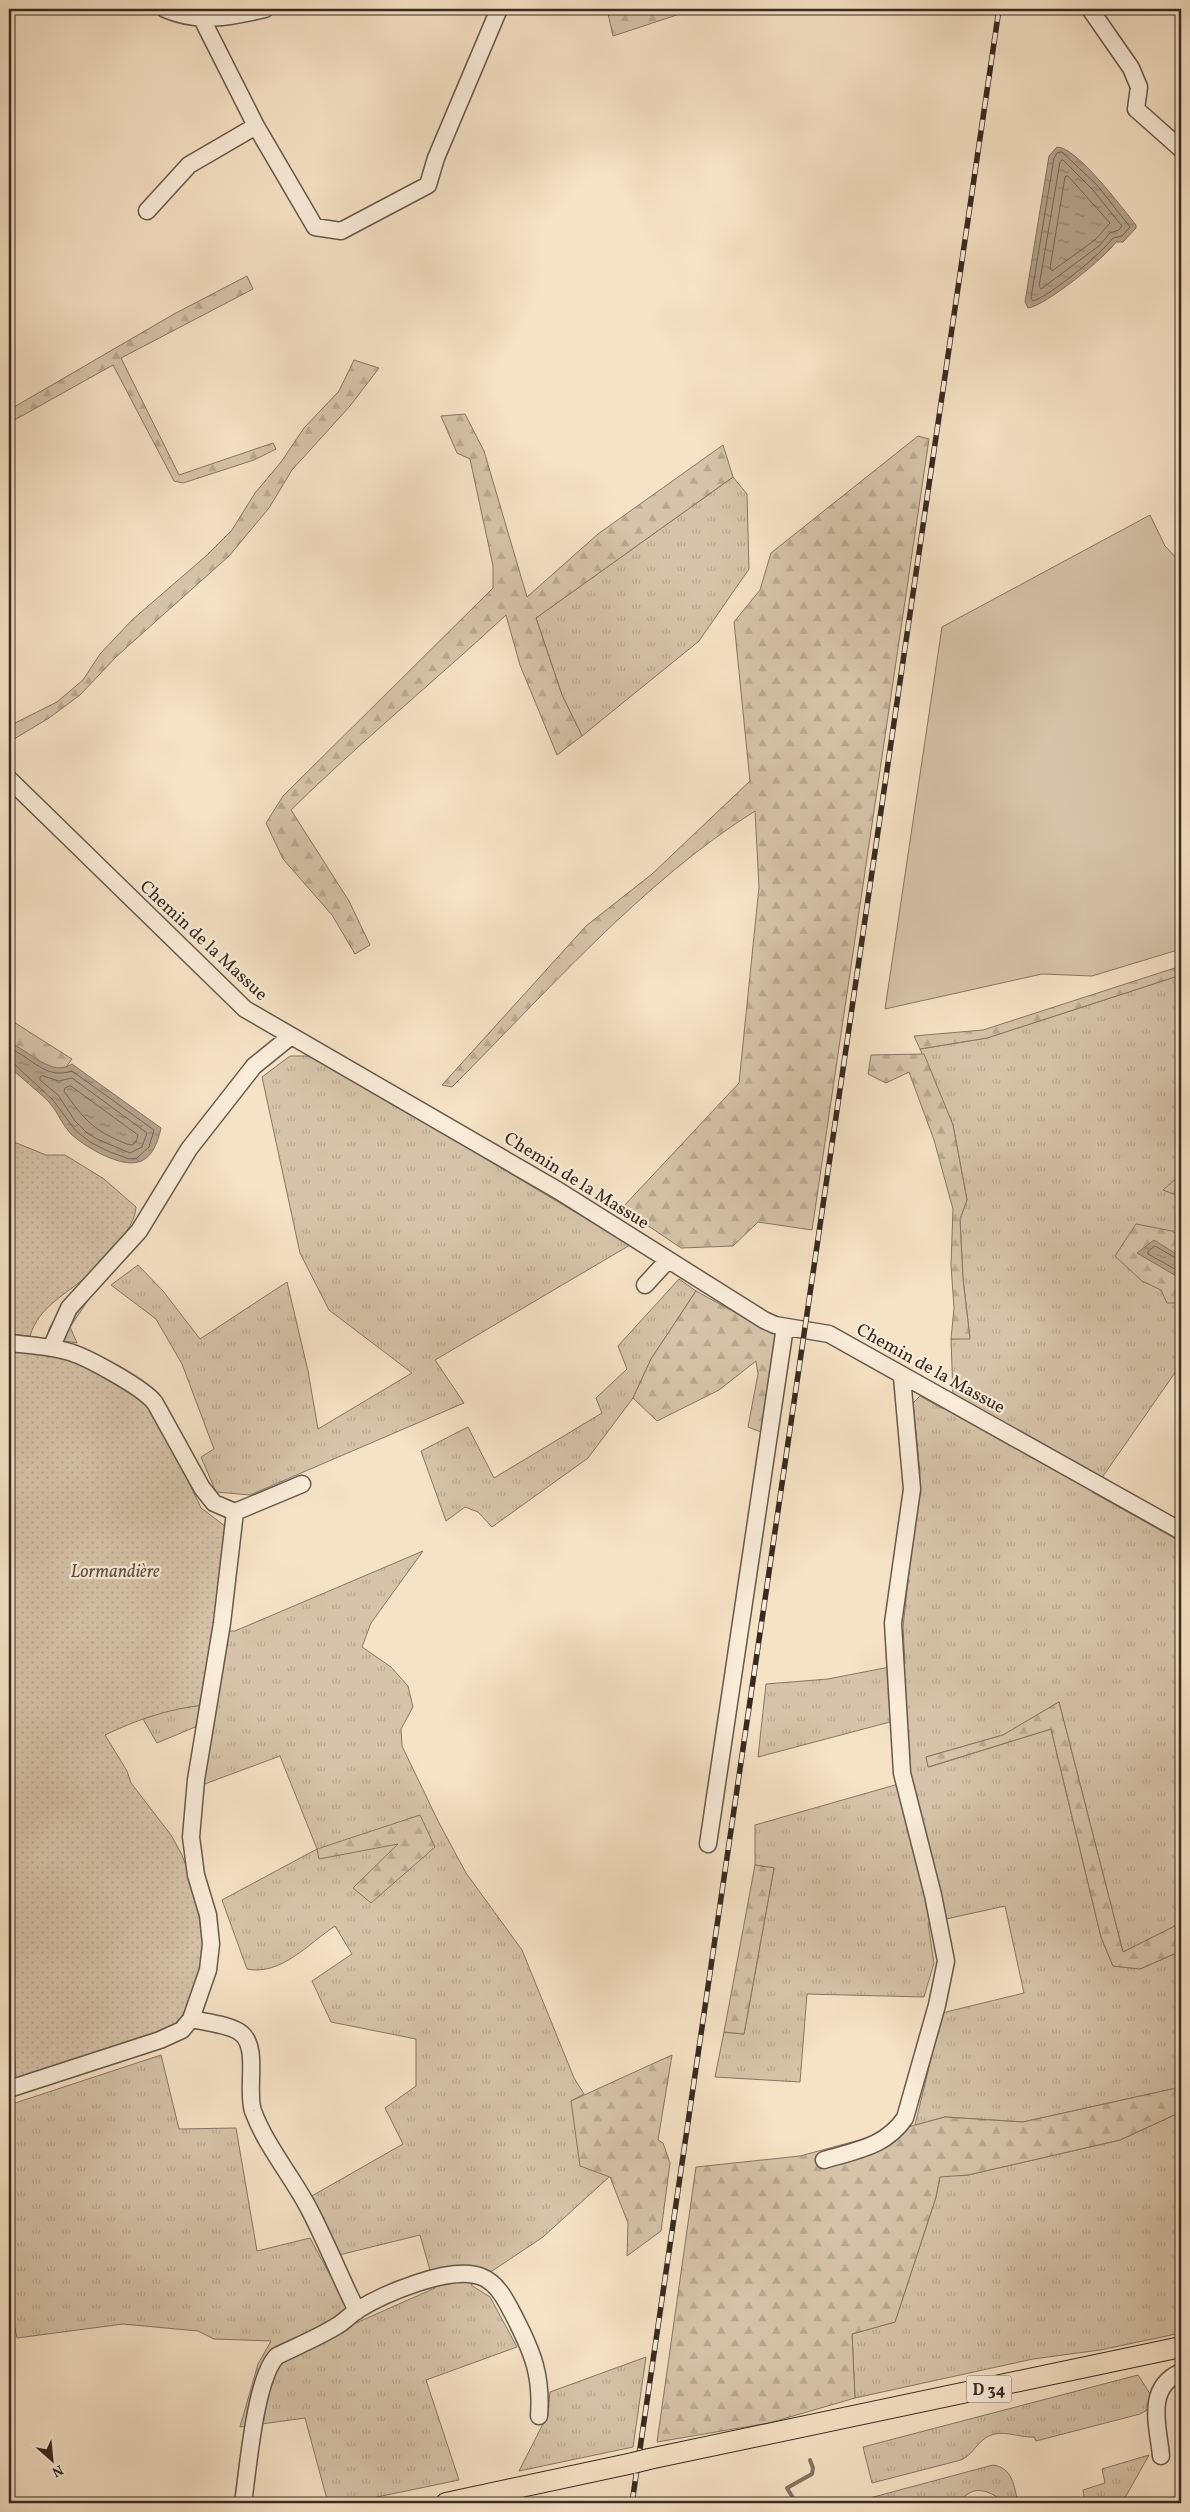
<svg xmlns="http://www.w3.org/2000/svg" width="1190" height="2512" font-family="Vollkorn,serif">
  <defs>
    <pattern id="grass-tufts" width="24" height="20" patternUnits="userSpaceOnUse" patternTransform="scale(1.25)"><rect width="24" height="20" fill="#d6c3a9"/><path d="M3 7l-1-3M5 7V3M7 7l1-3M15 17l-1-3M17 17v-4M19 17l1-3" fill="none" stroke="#b8a891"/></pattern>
    <pattern id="forest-firs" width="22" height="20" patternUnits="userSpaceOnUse" patternTransform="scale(1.25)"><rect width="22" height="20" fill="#d6c3a9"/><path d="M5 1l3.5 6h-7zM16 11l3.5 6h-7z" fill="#b8a891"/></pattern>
    <pattern id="park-dots" width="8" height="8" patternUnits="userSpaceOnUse" patternTransform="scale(1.25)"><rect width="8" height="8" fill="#d6c3a9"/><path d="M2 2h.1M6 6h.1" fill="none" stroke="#b8a891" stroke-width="1.8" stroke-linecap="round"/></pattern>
    <pattern id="water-ripples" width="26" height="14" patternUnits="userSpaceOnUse" patternTransform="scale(1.25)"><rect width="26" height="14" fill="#b5a38d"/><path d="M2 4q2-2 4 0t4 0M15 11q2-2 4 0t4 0" fill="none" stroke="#948573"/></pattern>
  </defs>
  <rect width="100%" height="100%" fill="#f6e2c5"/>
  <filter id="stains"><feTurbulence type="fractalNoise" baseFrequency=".004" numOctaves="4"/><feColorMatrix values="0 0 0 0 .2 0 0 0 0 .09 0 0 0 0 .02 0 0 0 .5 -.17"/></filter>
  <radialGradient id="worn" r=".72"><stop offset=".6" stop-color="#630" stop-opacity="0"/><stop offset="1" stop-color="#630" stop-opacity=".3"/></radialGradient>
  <!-- grass -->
  <path fill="url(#grass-tufts)" stroke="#867665" d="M 733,477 L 747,494 L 749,569 L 699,641 L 582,736 L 562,695 L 536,618 Z
    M 1181,975 L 1181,1179 L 1177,1178 L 1181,1197 L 1181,1364 L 1092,1492 L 1181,1542 L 1181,1923 L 1123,1952 L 1059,1702 L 1003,1735 L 926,1757 L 929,1767 L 1051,1729 L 1101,1937 L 1113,1966 L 1140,1969 L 1181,1951 L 1181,2087 L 1023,2122 L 945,2117 L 915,2125 L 942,2013 L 1024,1993 L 1005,1906 L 928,1923 L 934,1963 L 924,1997 L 807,1994 L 800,2082 L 715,2077 L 724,2032 L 744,2034 L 774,1868 L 755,1865 L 755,1825 L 909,1781 L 905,1718 L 758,1757 L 766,1684 L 828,1679 L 905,1664 L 903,1627 L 920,1473 L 913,1403 L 920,1396 L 943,1409 L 953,1396 L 951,1339 L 970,1338 L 963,1279 L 960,1219 L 967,1200 L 953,1125 L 920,1049 L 987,1038 Z
    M 290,1056 L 314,1056 L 630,1245 L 435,1360 L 464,1403 L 250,1495 L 216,1492 L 201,1457 L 214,1449 L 182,1364 L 156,1319 L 111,1285 L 138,1265 L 163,1291 L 200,1339 L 287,1282 L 308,1371 L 318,1429 L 412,1373 L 329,1310 L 300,1253 L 262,1077 Z
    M 679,1279 L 696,1291 L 651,1359 L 633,1398 L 588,1458 L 492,1527 L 478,1512 L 465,1507 L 446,1521 L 421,1451 L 468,1427 L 494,1478 L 602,1413 L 596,1398 L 627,1369 L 618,1346 Z
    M 423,1551 L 371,1623 L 362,1647 L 391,1667 L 408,1686 L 413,1707 L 401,1729 L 402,1746 L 438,1821 L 466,1873 L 522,1950 L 574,2078 L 584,2094 L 571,2101 L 609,2177 L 543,2237 L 471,2285 L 490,2297 L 517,2347 L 426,2380 L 459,2480 L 348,2503 L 328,2503 L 305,2418 L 240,2427 L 258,2364 L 271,2341 L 214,2339 L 198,2331 L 123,2324 L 17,2338 L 12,2315 L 9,2315 L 9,2105 L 161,2055 L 179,2129 L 236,2128 L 257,2251 L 310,2238 L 356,2323 L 435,2288 L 420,2235 L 339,2255 L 310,2197 L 403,2144 L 385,2108 L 416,2086 L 416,2039 L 331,2022 L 312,1981 L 352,1954 L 335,1926 C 309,1943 281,1976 247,1969 L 222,1900 L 317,1849 L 280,1756 L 202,1785 L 214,1719 L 157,1743 L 143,1719 L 173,1709 L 203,1705 L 214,1631 L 235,1631 Z
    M 1181,2112 L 1181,2333 L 1100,2350 L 1033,2359 L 855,2398 L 852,2334 L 895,2322 L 936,2197 L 940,2176 L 968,2175 L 1120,2140 Z
    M 646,2357 L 633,2447 L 519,2471 L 548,2414 L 550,2392 Z
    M 1138,2375 L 1152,2397 L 1147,2410 L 1140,2414 L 1036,2441 L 1034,2437 C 1017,2438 1000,2427 984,2439 C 975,2446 972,2455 961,2460 L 872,2483 L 863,2447 Z
    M 1149,2455 L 1122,2503 L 1085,2503 L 1083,2490 L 1105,2483 L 1102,2469 Z
    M 993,2465 C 1013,2468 1014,2486 1018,2503 L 1005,2503 C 989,2490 973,2483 959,2503 L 861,2503 L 866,2499 Z"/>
  <!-- forest -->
  <path fill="url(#forest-firs)" stroke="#867665" d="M 607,9 L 695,9 L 613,36 Z
    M 247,276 L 253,289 L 121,358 L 179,475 L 273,443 L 276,449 L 254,460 L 183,483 L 174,481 L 113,365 L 9,423 L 9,410 L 174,314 Z
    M 354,360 L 379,368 L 350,406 L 292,470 L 269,508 L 229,556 L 117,656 L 80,695 L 49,718 L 9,742 L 9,726 L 57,702 L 83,680 L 100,654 L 132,620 L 206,556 L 232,530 L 255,493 L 281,462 L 304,428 L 339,391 Z
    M 465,414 L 484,451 L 527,597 L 598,534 L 723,445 L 733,477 L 536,618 L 562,695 L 582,736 L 557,755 L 520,665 L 506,615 C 435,681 360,742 291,810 L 349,901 L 370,945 L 355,954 L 332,915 L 283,859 L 266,823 L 283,796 L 493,588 L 493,566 L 470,459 L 457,453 L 441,416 Z
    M 918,436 L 929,439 L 812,1230 L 758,1222 L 733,1246 L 681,1248 L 622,1208 L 739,1083 L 759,887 L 755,811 C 642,882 546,993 452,1087 L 442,1085 L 586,926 L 652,874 L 750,781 L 734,622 L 760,590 L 771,553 Z
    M 1181,966 L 1181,975 L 987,1038 L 920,1049 L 914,1036 L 983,1030 Z
    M 9,1019 L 72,1059 L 56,1081 L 9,1048 Z
    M 924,1054 L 953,1125 L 967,1200 L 960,1219 L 963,1279 L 970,1339 L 951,1339 L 954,1308 L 951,1265 L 953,1209 L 934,1140 L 909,1072 L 886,1083 L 868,1074 L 871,1055 Z
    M 1177,1178 L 1181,1179 L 1181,1197 L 1163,1190 Z
    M 1136,1224 L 1172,1231 L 1181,1237 L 1181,1303 L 1167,1303 L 1161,1290 L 1142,1281 L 1115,1256 Z
    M 696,1291 L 776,1335 L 769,1435 L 748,1427 L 758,1374 L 756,1361 L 719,1390 L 657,1421 L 633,1398 L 651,1359 Z
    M 1059,1702 L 1123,1952 L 1181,1923 L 1181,1951 L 1140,1969 L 1113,1966 L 1101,1937 L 1051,1729 L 928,1767 L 926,1757 L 1003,1735 Z
    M 420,1815 L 435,1847 L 371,1903 L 353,1888 L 398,1844 L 319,1859 L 317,1849 Z
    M 755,1865 L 774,1868 L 744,2034 L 724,2032 Z
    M 672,2055 L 658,2140 L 663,2143 L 670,2163 L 661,2231 L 627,2256 L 628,2223 L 610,2177 L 580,2166 L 571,2101 Z
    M 1181,2087 L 1181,2112 L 1120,2140 L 968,2175 L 940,2177 L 936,2197 L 895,2322 L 852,2334 L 855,2398 L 769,2423 L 657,2442 L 696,2167 L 800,2156 L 945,2117 L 1023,2122 Z"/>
  <!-- park -->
  <path fill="url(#park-dots)" stroke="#867665" d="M 9,1140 L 46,1155 L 65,1155 L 104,1179 L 136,1207 C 135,1230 104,1260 88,1275 C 66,1295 39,1306 30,1336 L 9,1334 Z
    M 95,1290 L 70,1327 L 77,1343 L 47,1338 C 50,1313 75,1302 95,1290 Z
    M 9,1351 L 77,1359 L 145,1402 L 177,1457 L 201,1508 L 229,1529 L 203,1705 C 168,1709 136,1720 105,1735 L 127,1771 L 131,1783 L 171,1835 L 182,1855 L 202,1910 L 205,1957 L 190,2009 L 169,2029 L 16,2080 L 13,2013 L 9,2014 Z"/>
  <!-- pitch -->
  <path fill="#d6c3a9" stroke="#867665" d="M 1150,515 L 1165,546 L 1181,563 L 1181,949 L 1092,976 L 1042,974 L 885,1009 L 942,627 Z"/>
  <!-- water -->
  <path fill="url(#water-ripples)" stroke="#837362" d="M 1057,147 C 1077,147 1122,208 1136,225 L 1136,228 L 1123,242 L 1116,242 C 1106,257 1045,306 1028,308 L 1025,302 L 1049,156 Z
    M 9,1043 C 30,1050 51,1078 72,1064 L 161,1128 C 153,1165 136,1170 103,1155 C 91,1149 81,1143 71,1134 C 62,1125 58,1112 49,1102 C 37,1090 22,1079 9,1066 Z
    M 1154,1240 L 1181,1257 L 1178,1277 L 1137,1253 Z"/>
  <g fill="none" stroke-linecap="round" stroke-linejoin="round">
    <!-- shore -->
    <path stroke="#766657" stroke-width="1" d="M 1062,152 L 1097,185 L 1130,227 L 1122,236 L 1113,238 C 1102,253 1050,296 1033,301 L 1031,298 L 1054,158 L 1057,153 Z
      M 1063,160 L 1092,189 L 1122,226 L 1119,230 L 1110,233 L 1100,245 L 1041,289 L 1039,286 L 1060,162 Z
      M 1068,176 L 1110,223 L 1095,240 L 1052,271 L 1050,268 L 1065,177 Z
      M 9,1048 C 33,1058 45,1080 72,1071 L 154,1130 L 149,1147 L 137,1158 L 129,1159 L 110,1152 L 90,1142 L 75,1130 L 53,1100 L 14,1064 L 9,1063
      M 43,1076 L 59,1081 L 72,1078 L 147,1133 L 142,1147 L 130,1153 L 97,1139 L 86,1132 L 75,1121 L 58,1095 L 40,1080 L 40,1077 Z
      M 71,1086 L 138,1135 L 136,1142 L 132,1145 L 127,1144 C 94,1131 84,1120 64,1091 L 65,1088 Z
      M 1181,1261 L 1155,1246 L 1148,1251 L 1148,1254 L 1175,1269 L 1181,1269"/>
    <!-- stream -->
    <path stroke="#837362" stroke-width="4" d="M 796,2503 L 787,2488 L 812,2474 L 813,2468 L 810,2460"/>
    <!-- minor casing -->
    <g stroke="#67584a" stroke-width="19">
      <path id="minor" d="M 165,9 C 199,24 230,17 265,9
        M 1090,9 L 1131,68 L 1139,87 L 1136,109 L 1181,149
        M 202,19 L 256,126 L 315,227 L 341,231 L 428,185 L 436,158 L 499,9
        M 147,211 L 189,165 L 256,126
        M 9,779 L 245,1009 L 559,1191 L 764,1320 L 775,1325 L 829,1334 L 1181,1531
        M 645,1285 L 668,1260
        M 9,1343 C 28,1345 47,1346 66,1351 C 84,1355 144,1388 155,1403 L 202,1488 L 214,1503 L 235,1512 L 222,1623 L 196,1780 L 191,1837 L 196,1875 L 208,1915 L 211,1944 L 208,1970 L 191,2019 L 182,2030 L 160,2040 L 9,2089
        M 51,1348 L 69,1308 L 139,1231 L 189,1149 L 254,1066 L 291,1036
        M 235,1512 L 302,1484
        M 708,1844 L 785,1327
        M 191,2019 C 204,2022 233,2025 242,2034 C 259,2049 246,2090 253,2111 C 266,2146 291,2175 308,2207 C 326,2241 340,2277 357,2311
        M 824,2160 C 857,2150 885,2147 905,2118 L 937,2005 L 946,1961 L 933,1895 L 902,1773 L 893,1623 L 912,1489 L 902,1377
        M 1161,2456 C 1158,2425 1145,2388 1181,2372
        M 243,2503 C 248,2470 255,2378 277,2356 C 297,2346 317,2338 335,2327 C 343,2323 349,2316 356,2311 C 383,2294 452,2264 482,2277 C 499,2284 507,2303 515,2318 C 533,2353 542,2376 539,2416"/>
    </g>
    <!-- major casing -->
    <g stroke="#372a21" stroke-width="22">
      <path id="major" d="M 649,2459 L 1181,2347
        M 446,2503 L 633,2463"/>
    </g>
    <!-- minor -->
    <use href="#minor" stroke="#f9ecd9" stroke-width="16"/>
    <!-- major -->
    <use href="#major" stroke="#f6e2c5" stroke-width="20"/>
    <!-- rail casing -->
    <g stroke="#372a21" stroke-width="5.5">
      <path id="rail" d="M 632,2503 L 999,9"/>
    </g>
    <!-- rail -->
    <use href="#rail" stroke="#f9ecd9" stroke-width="4" stroke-dasharray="11" stroke-linecap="butt"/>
    <!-- major-bridge casing -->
    <g stroke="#372a21" stroke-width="22" stroke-linecap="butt">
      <path id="major-bridge" d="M 633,2463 L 649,2459"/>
    </g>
    <!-- major-bridge -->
    <use href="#major-bridge" stroke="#f6e2c5" stroke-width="20"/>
  </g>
  <g text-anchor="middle" stroke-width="4.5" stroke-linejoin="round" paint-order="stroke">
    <!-- shield labels -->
    <rect fill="#f9ecd9" stroke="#716458" stroke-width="1" x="966.5" y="2375.5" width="45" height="27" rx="4"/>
    <g font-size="16" font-weight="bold" fill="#372a21">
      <text x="989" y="2395">D 34</text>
    </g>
    <!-- street labels -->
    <g font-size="18" fill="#372a21" stroke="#f9ecd9">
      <text transform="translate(204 940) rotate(43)" y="6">Chemin de la Massue</text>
      <text transform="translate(577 1180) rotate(32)" y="6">Chemin de la Massue</text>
      <text transform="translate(931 1368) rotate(29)" y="6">Chemin de la Massue</text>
    </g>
    <!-- park labels -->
    <g font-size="18" font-style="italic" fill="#5f5043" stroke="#f9ecd9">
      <text x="115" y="1577">Lormandière</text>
    </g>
  </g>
  <!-- margin -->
  <rect width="1190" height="2512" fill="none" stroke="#f6e2c5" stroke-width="30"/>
  <rect x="10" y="10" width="1170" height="2492" fill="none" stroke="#372a21" stroke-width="2.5"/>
  <rect x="15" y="15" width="1160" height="2482" fill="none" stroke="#372a21"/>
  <!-- north arrow -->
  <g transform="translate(52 2460) rotate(153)" stroke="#f9ecd9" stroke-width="4" paint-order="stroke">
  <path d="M0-4L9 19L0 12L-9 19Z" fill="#372a21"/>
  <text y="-8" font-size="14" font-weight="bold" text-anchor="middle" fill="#372a21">N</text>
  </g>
  <rect width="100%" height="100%" filter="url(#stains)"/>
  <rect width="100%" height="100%" fill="url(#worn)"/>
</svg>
